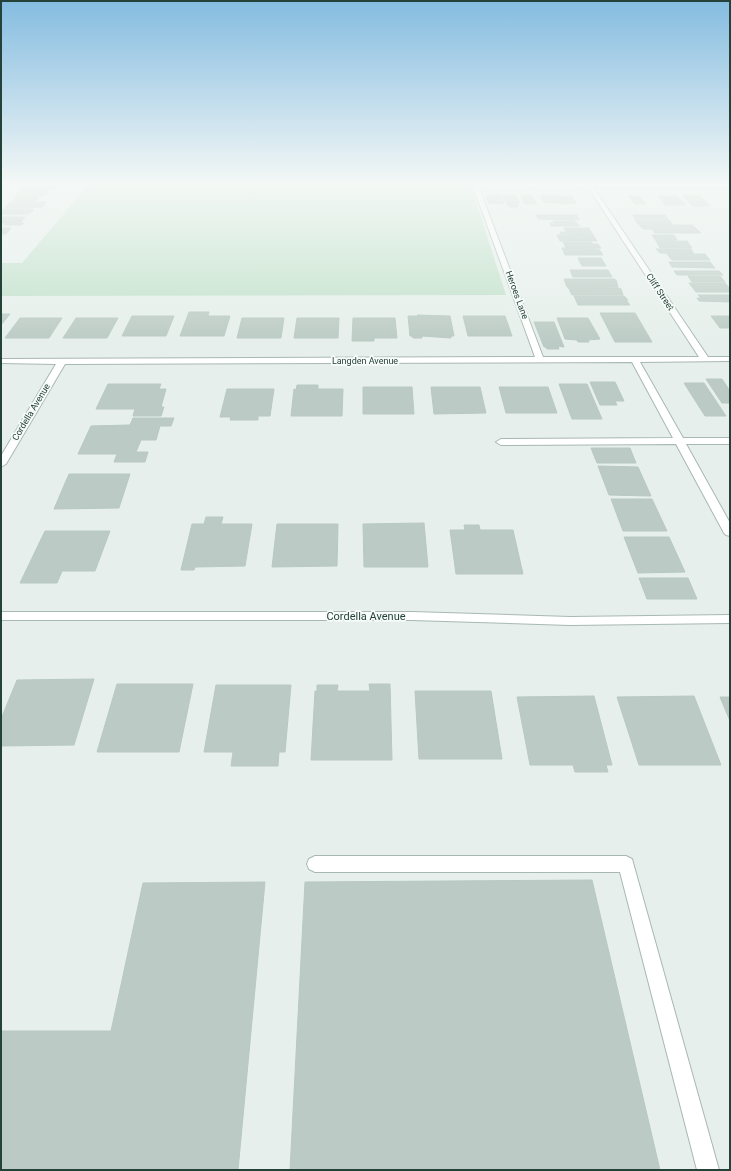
<svg xmlns="http://www.w3.org/2000/svg" width="731" height="1171" font-family="Roboto,sans-serif">
  <rect width="100%" height="100%" fill="#e6efeb"/>
  <!-- green -->
  <path fill="#bfe0c8" d="M 90,183 L 470,183 L 506,295 L 1,296 L 1,263 L 22,263 Z"/>
  <!-- building -->
  <path fill="#bbcac4" stroke="#b8c9c2" d="M 29,183 L 60,183 L 51,185 L 27,185 Z
    M 24,186 L 51,186 L 50,187 L 58,187 L 56,189 L 49,189 L 47,191 L 20,191 Z
    M 20,191 L 46,191 L 44,193 L 48,193 L 42,196 L 15,196 Z
    M 496,194 L 504,197 L 504,199 L 502,199 L 504,204 L 489,203 L 486,196 Z
    M 510,195 L 516,195 L 520,203 L 518,203 L 518,207 L 510,207 L 507,205 L 503,196 L 511,196 Z
    M 520,195 L 532,195 L 537,204 L 525,204 Z
    M 555,195 L 560,203 L 544,203 L 540,196 Z
    M 683,195 L 700,196 L 710,206 L 692,206 Z
    M 557,196 L 571,196 L 576,203 L 561,204 Z
    M 628,196 L 639,196 L 646,204 L 635,204 Z
    M 658,196 L 677,196 L 685,205 L 665,205 Z
    M 17,197 L 39,197 L 35,202 L 12,202 Z
    M 46,202 L 42,207 L 5,208 L 9,203 Z
    M 6,209 L 33,209 L 31,210 L 34,210 L 28,214 L 1,214 L 1,211 Z
    M 536,215 L 577,215 L 579,220 L 538,219 Z
    M 633,215 L 665,215 L 668,219 L 635,219 Z
    M 1,217 L 25,217 L 20,223 L 24,223 L 22,225 L 4,225 L 6,223 L 1,223 Z
    M 635,220 L 669,220 L 673,225 L 638,224 Z
    M 553,221 L 574,221 L 580,226 L 551,226 L 550,223 L 554,223 Z
    M 639,225 L 692,225 L 701,233 L 655,233 L 652,229 L 643,229 Z
    M 1,228 L 11,228 L 6,234 L 1,234 Z
    M 564,228 L 589,228 L 593,235 L 561,234 L 560,232 L 566,232 Z
    M 557,235 L 593,235 L 597,241 L 560,241 Z
    M 652,235 L 674,235 L 677,240 L 656,241 Z
    M 656,241 L 687,241 L 692,248 L 660,248 Z
    M 563,242 L 591,242 L 592,244 L 598,244 L 601,248 L 566,248 Z
    M 562,248 L 599,249 L 603,255 L 565,255 Z
    M 656,249 L 691,249 L 694,254 L 660,253 Z
    M 667,254 L 705,254 L 710,260 L 672,260 Z
    M 578,258 L 601,258 L 606,266 L 582,266 Z
    M 669,262 L 710,262 L 715,268 L 672,267 Z
    M 570,270 L 608,270 L 612,277 L 573,277 Z
    M 674,271 L 719,271 L 723,275 L 677,275 Z
    M 688,276 L 720,276 L 725,282 L 692,282 Z
    M 564,279 L 614,279 L 616,280 L 618,287 L 567,287 Z
    M 689,283 L 725,283 L 730,289 L 730,292 L 696,292 Z
    M 568,287 L 619,288 L 621,289 L 623,295 L 572,295 Z
    M 698,295 L 730,295 L 730,302 L 699,301 L 697,298 L 701,298 Z
    M 574,296 L 624,296 L 628,300 L 626,300 L 630,305 L 578,305 Z
    M 189,312 L 209,312 L 208,316 L 230,316 L 224,336 L 180,336 Z
    M 600,313 L 635,313 L 652,342 L 615,342 Z
    M 1,314 L 10,314 L 1,325 Z
    M 417,315 L 450,316 L 454,336 L 451,336 L 451,338 L 422,336 L 422,338 L 413,338 L 412,336 L 410,336 L 408,316 L 418,316 Z
    M 132,316 L 174,316 L 166,336 L 122,336 Z
    M 463,316 L 505,316 L 512,336 L 468,336 Z
    M 711,316 L 730,316 L 730,328 L 720,328 Z
    M 20,318 L 62,318 L 49,338 L 5,338 Z
    M 76,318 L 118,318 L 107,338 L 63,338 Z
    M 242,318 L 284,318 L 281,338 L 237,338 Z
    M 297,318 L 339,318 L 338,338 L 294,338 Z
    M 353,318 L 395,318 L 397,338 L 374,338 L 374,341 L 352,341 Z
    M 557,318 L 588,318 L 600,339 L 588,340 L 589,342 L 578,342 L 577,340 L 565,339 Z
    M 534,322 L 554,322 L 564,347 L 558,346 L 559,349 L 547,349 L 546,347 L 544,347 Z
    M 706,379 L 722,379 L 730,391 L 730,403 L 722,403 Z
    M 590,382 L 615,382 L 624,401 L 615,401 L 617,405 L 600,405 Z
    M 684,383 L 704,383 L 726,416 L 705,416 Z
    M 108,384 L 161,384 L 159,389 L 166,389 L 161,407 L 164,407 L 161,416 L 133,416 L 135,409 L 96,409 Z
    M 559,384 L 587,384 L 602,419 L 572,419 Z
    M 297,385 L 318,385 L 318,389 L 343,389 L 342,416 L 291,416 L 294,389 L 296,390 Z
    M 363,387 L 412,387 L 414,414 L 363,414 Z
    M 431,387 L 480,387 L 486,413 L 434,414 Z
    M 499,387 L 548,387 L 557,413 L 506,413 Z
    M 227,389 L 274,389 L 270,416 L 258,416 L 258,420 L 230,420 L 231,417 L 220,417 Z
    M 133,418 L 174,418 L 171,426 L 160,426 L 156,440 L 141,440 L 136,452 L 148,452 L 145,462 L 114,462 L 117,454 L 78,454 L 91,426 L 130,425 Z
    M 591,448 L 630,448 L 636,463 L 597,463 Z
    M 598,466 L 638,467 L 651,496 L 609,495 Z
    M 69,474 L 130,474 L 119,508 L 54,509 Z
    M 611,499 L 652,499 L 667,531 L 623,531 Z
    M 206,517 L 223,517 L 221,524 L 252,524 L 245,566 L 195,567 L 194,570 L 181,570 L 192,524 L 204,524 Z
    M 424,523 L 428,567 L 364,567 L 363,524 Z
    M 277,524 L 338,524 L 337,566 L 272,567 Z
    M 464,525 L 479,525 L 480,530 L 513,530 L 523,574 L 456,574 L 450,530 L 465,530 Z
    M 45,531 L 110,531 L 95,571 L 62,571 L 57,583 L 20,583 Z
    M 624,537 L 669,537 L 685,572 L 638,573 Z
    M 639,578 L 688,578 L 697,599 L 647,599 Z
    M 94,679 L 74,745 L 1,746 L 1,719 L 17,680 Z
    M 117,684 L 193,684 L 179,752 L 97,752 Z
    M 369,684 L 390,684 L 392,760 L 311,760 L 315,691 L 317,691 L 317,685 L 338,685 L 337,691 L 370,691 Z
    M 216,685 L 291,685 L 285,752 L 279,752 L 278,766 L 231,766 L 233,752 L 204,752 Z
    M 415,691 L 491,691 L 502,759 L 419,759 Z
    M 594,696 L 612,765 L 606,765 L 608,772 L 575,772 L 573,765 L 530,765 L 517,697 Z
    M 694,696 L 721,765 L 639,765 L 617,697 Z
    M 720,697 L 730,697 L 730,721 Z
    M 592,880 L 660,1170 L 290,1170 L 305,882 Z
    M 265,882 L 238,1170 L 1,1170 L 1,1031 L 111,1031 L 143,883 Z"/>
  <g fill="none" stroke-linecap="round" stroke-linejoin="round">
    <!-- minor casing -->
    <g stroke="#a8b8b2" stroke-width="2">
      <path id="minor" d="M 1,183 L 5,183 L 1,185 Z
        M 589,183 L 730,183 L 730,187 L 593,187 L 708,357 L 730,357 L 730,361 L 640,362 L 683,438 L 730,438 L 730,444 L 686,444 L 730,523 L 730,536 L 726,535 L 724,533 L 676,444 L 501,445 L 496,442 L 501,439 L 673,438 L 632,362 L 65,364 L 6,464 L 1,467 L 1,456 L 56,364 L 1,363 L 1,359 L 535,357 L 473,186 L 476,184 ZM 588,187 L 699,357 L 543,357 L 479,188 Z
        M 1,612 L 412,612 L 570,617 L 730,615 L 730,623 L 570,625 L 412,620 L 1,620 Z
        M 315,856 L 626,856 L 632,859 L 719,1170 L 697,1170 L 620,872 L 315,872 L 309,869 L 307,864 L 309,859 Z"/>
    </g>
    <!-- minor -->
    <use href="#minor" fill="#fff" fill-rule="evenodd"/>
  </g>
  <!-- sky -->
  <linearGradient id="sky" x2="0" y2="1"><stop stop-color="#84bce0"/><stop offset="0.53" stop-color="#f4f8f6"/><stop offset="1" stop-color="#f4f8f6" stop-opacity="0"/></linearGradient>
  <rect width="731" height="347" fill="url(#sky)"/>
  <g text-anchor="middle" stroke-width="3.5" stroke-linejoin="round" paint-order="stroke">
    <!-- far-street labels -->
    <g font-size="9" fill="#24423a" stroke="#f7fbf9">
      <text transform="translate(660 292) rotate(56)" y="3">Cliff Street</text>
      <text transform="translate(517 295) rotate(70)" y="3">Heroes Lane</text>
      <text x="365" y="364">Langden Avenue</text>
      <text transform="translate(31 412) rotate(-59)" y="3">Cordella Avenue</text>
    </g>
    <!-- street labels -->
    <g font-size="11" fill="#24423a" stroke="#f7fbf9">
      <text x="366" y="620">Cordella Avenue</text>
    </g>
  </g>
  <!-- border -->
  <rect width="731" height="1171" fill="none" stroke="#24423a" stroke-width="4"/>
</svg>
